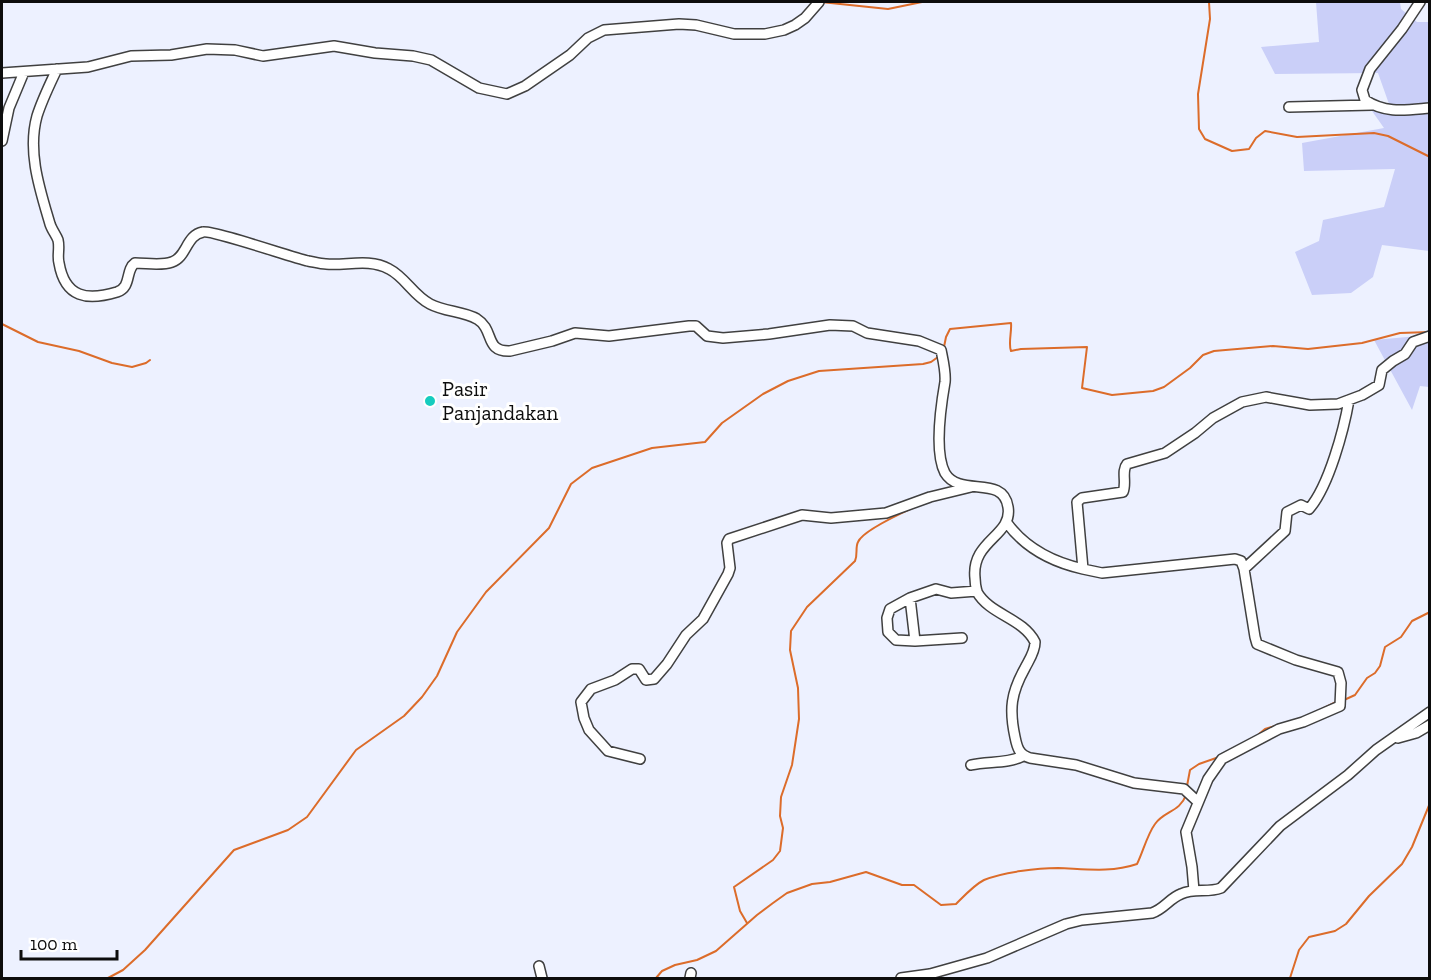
<svg xmlns="http://www.w3.org/2000/svg" width="1431" height="980" font-family="'Zilla Slab',serif">
  <rect width="100%" height="100%" fill="#edf1ff"/>
  <!-- farmland -->
  <path fill="#cacff8" d="M 1316,2 L 1400,2 L 1401,9 L 1417,22 L 1429,22 L 1429,251 L 1382,245 L 1373,277 L 1351,293 L 1312,295 L 1295,252 L 1319,241 L 1323,220 L 1384,207 L 1395,169 L 1304,171 L 1302,143 L 1384,128 L 1372,111 L 1389,104 L 1378,73 L 1275,74 L 1261,47 L 1319,42 Z
    M 1429,335 L 1429,387 L 1420,386 L 1412,410 L 1374,340 Z"/>
  <g fill="none" stroke-linecap="round" stroke-linejoin="round">
    <!-- stream -->
    <path stroke="#dc6c2a" stroke-width="2" d="M 750,2 L 791,2
      M 821,2 L 888,9 L 922,2
      M 1209,2 L 1210,19 L 1198,94 L 1199,129 L 1205,139 L 1232,151 L 1249,149 L 1256,138 L 1265,131 L 1297,137 L 1374,133 L 1388,136 L 1430,157
      M 2,324 L 38,342 L 79,351 L 112,363 L 132,367 L 146,363 L 150,360
      M 944,347 L 946,337 L 950,329 L 1011,323 C 1012,331 1008,344 1011,351 L 1021,349 L 1087,347 L 1082,388 L 1112,395 L 1153,391 L 1164,387 L 1190,368 L 1203,355 L 1214,351 L 1273,346 L 1308,349 L 1362,343 L 1400,333 L 1430,332
      M 1344,700 L 1355,695 L 1367,678 L 1375,673 L 1380,666 L 1385,647 L 1401,637 L 1412,621 L 1430,612
      M 1316,712 L 1338,701
      M 1259,734 L 1265,729 L 1278,725
      M 1187,786 L 1190,770 L 1199,764 L 1219,757
      M 747,923 L 740,911 L 734,887 L 773,860 L 780,851 L 783,828 L 780,816 L 781,797 L 792,765 L 799,719 L 798,688 L 790,650 L 791,631 L 807,607 L 855,561 C 858,554 855,548 858,542 C 863,530 904,512 917,506
      M 108,978 L 123,970 L 145,950 L 234,850 L 288,830 L 307,817 L 356,750 L 404,716 L 422,697 L 437,676 L 457,632 L 486,592 L 549,528 L 571,484 L 592,468 L 652,448 L 705,442 L 722,423 L 763,394 L 788,381 L 819,371 L 923,364 L 931,362 L 938,357
      M 656,978 L 662,971 L 675,965 L 697,960 L 716,951 L 757,915 L 773,903 L 787,893 L 812,884 L 830,882 L 866,872 L 902,885 L 914,885 L 941,905 L 956,904 C 964,896 974,885 984,880 C 1003,872 1038,868 1058,868 C 1085,869 1111,873 1137,864 C 1143,852 1147,835 1155,824 C 1164,811 1180,812 1186,795
      M 1290,978 L 1299,950 L 1309,937 L 1335,931 L 1346,924 L 1369,896 L 1402,864 L 1412,847 L 1430,803"/>
    <!-- minor casing -->
    <g stroke="#404040" stroke-width="12">
      <path id="minor" d="M 1420,2 L 1402,29 L 1370,69 L 1362,90 L 1365,100 C 1386,114 1406,110 1430,108
        M 57,69 C 50,84 42,100 37,116 C 27,152 40,190 50,224 C 52,230 56,235 58,240 C 60,248 57,256 59,263 C 65,298 87,301 117,292 C 132,287 125,270 135,263 C 147,263 161,266 172,262 C 187,257 186,235 203,232 C 212,230 291,257 308,261 C 314,262 320,264 326,264 C 346,266 369,258 389,269 C 405,277 413,295 430,304 C 445,312 463,311 477,319 C 495,330 484,352 510,351 L 552,341 L 575,333 L 609,336 L 689,326 L 696,326 L 707,336 L 723,338 L 769,334 L 830,325 L 853,326 L 867,333 L 919,341 L 941,350 C 943,360 946,372 945,382 C 941,405 934,452 945,473 C 960,498 1003,474 1008,507 C 1013,536 971,540 975,578 C 975,582 976,588 977,592 C 990,615 1023,618 1035,642 C 1035,652 1029,660 1025,668 C 1011,693 1009,709 1015,737 C 1017,747 1019,755 1030,758 L 1076,765 L 1134,783 L 1184,789 L 1198,802
        M 2,73 L 88,67 L 131,56 L 171,55 L 207,49 L 235,50 L 263,56 L 334,46 L 375,53 L 413,56 L 431,60 L 479,88 L 507,94 L 525,86 L 570,55 L 588,38 L 604,30 L 679,24 L 696,25 L 734,34 L 765,34 L 784,30 L 795,25 L 805,18 L 819,2
        M 1289,107 L 1372,105
        M 2,141 L 9,108 L 24,72
        M 1007,523 C 1026,549 1052,562 1083,569 L 1077,502 L 1082,498 L 1123,492 C 1127,483 1121,471 1127,464 L 1165,453 L 1195,433 L 1213,418 L 1242,402 L 1266,397 L 1310,405 L 1338,404 L 1362,395 L 1379,385 L 1382,370 L 1393,361 L 1405,354 L 1413,342 L 1430,336
        M 1083,569 L 1102,573 L 1235,559 L 1241,561 L 1244,569 L 1255,637 L 1257,644 L 1296,660 L 1338,672 L 1341,683 L 1340,706 L 1303,722 L 1279,729 L 1222,759 L 1208,779 L 1186,832 L 1192,867 L 1194,891
        M 1244,569 L 1285,531 L 1287,512 L 1301,505 L 1309,509 C 1329,486 1344,429 1349,400
        M 910,598 L 915,641
        M 962,638 L 915,641 L 896,640 L 888,632 L 887,618 L 890,609 L 910,598 L 936,589 L 951,593 L 977,591
        M 1398,738 L 1416,733 L 1430,725
        M 640,759 L 608,751 L 589,730 L 584,718 L 581,702 L 591,689 L 615,680 L 632,669 L 639,669 L 646,680 L 654,679 L 667,664 L 686,635 L 703,619 L 728,574 L 730,568 L 727,543 L 729,539 L 802,515 L 831,518 L 886,513 L 930,497 L 971,487
        M 971,765 C 987,761 1008,764 1023,756
        M 539,966 L 542,978
        M 690,978 L 691,973
        M 901,978 L 930,974 L 987,958 L 1066,924 L 1082,920 L 1152,913 C 1164,909 1170,898 1181,894 C 1194,888 1208,893 1221,888 L 1280,826 L 1348,775 L 1376,750 L 1430,712"/>
    </g>
    <!-- minor -->
    <use href="#minor" stroke="#fff" stroke-width="9"/>
  </g>
  <!-- markers -->
  <circle fill="#16ccbf" stroke="#fff" stroke-width="2" cx="430" cy="401" r="6"/>
  <g text-anchor="middle" stroke-width="6" stroke-linejoin="round" paint-order="stroke">
    <!-- poi labels -->
    <g font-size="21" fill="#0d0d0d" stroke="#fff" text-anchor="start">
      <text x="442" y="396">Pasir<tspan x="442" dy="24">Panjandakan</tspan></text>
    </g>
  </g>
  <!-- border -->
  <rect width="1431" height="980" fill="none" stroke="#0d0d0d" stroke-width="6"/>
  <!-- scale -->
  <path d="M21 950v9h96v-9" fill="none" stroke="#0d0d0d" stroke-width="3"/>
  <text x="30" y="950" font-size="18" fill="#0d0d0d" stroke="#ffffff" stroke-width="4.5" paint-order="stroke">100 m</text>
</svg>
